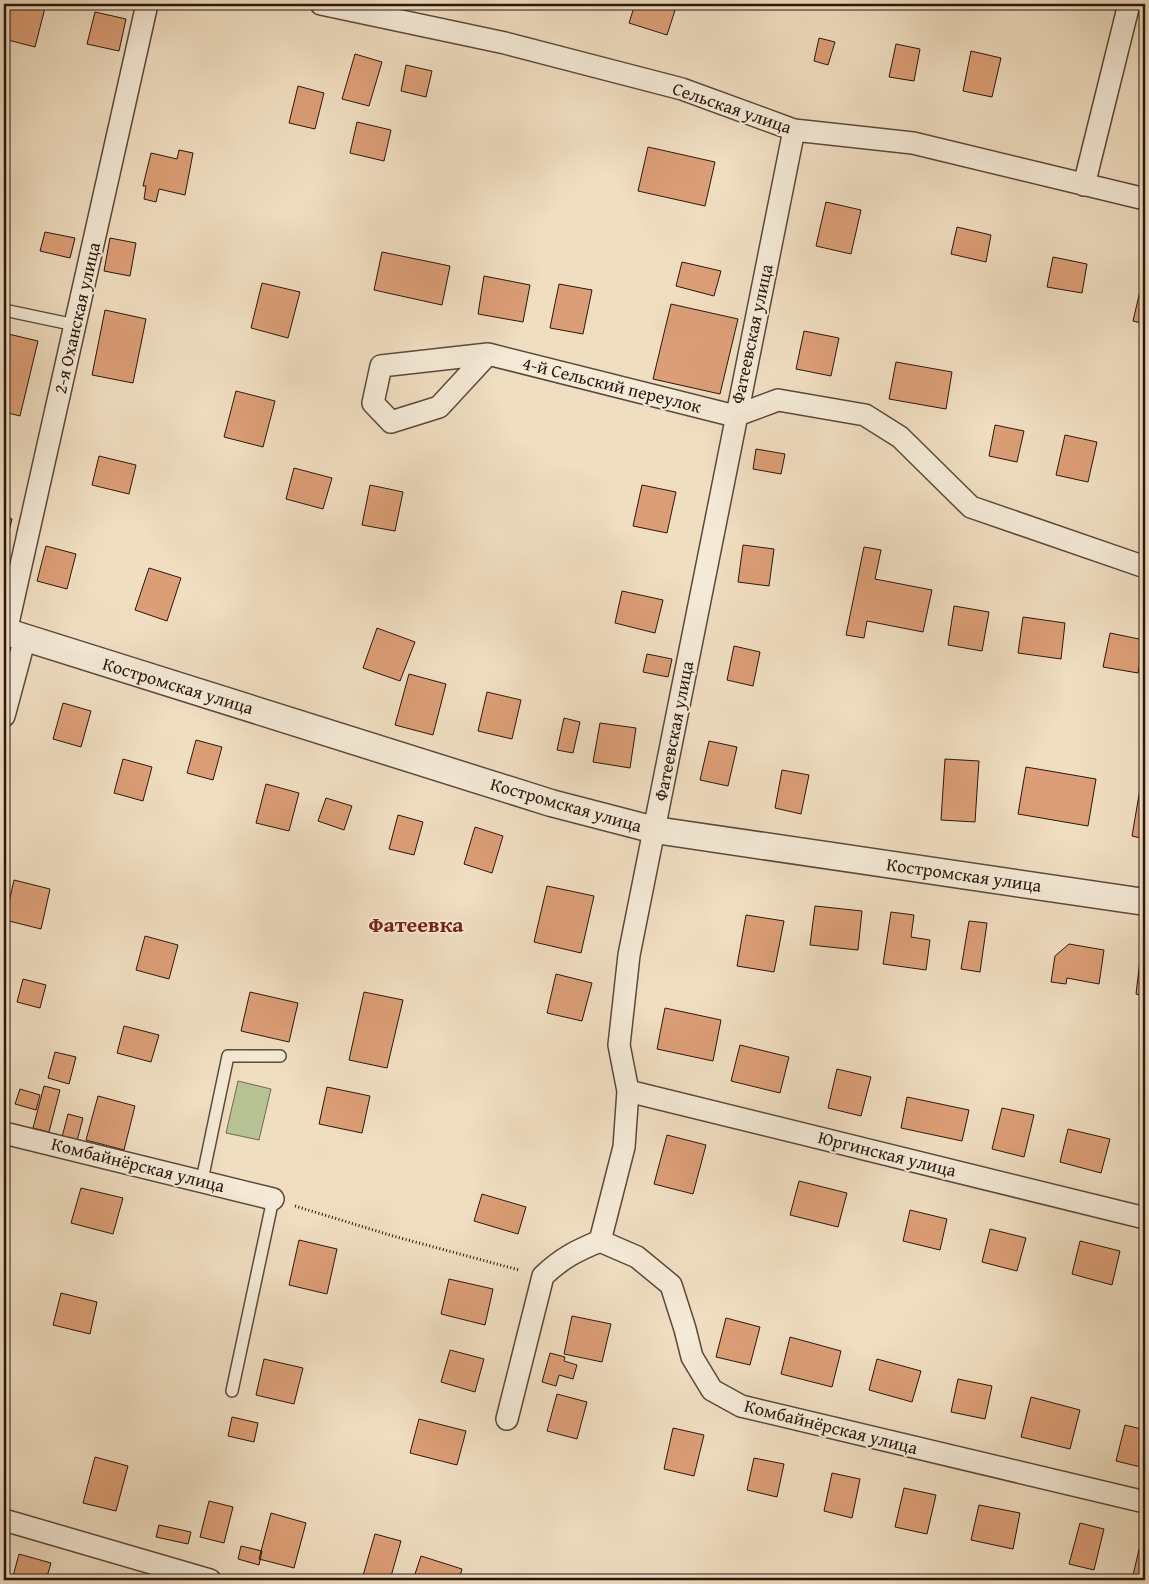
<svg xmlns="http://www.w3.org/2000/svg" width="1149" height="1584" font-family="'Gentium Book Plus',serif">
  <rect width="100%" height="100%" fill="#f0dec1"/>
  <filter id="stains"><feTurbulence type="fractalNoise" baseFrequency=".004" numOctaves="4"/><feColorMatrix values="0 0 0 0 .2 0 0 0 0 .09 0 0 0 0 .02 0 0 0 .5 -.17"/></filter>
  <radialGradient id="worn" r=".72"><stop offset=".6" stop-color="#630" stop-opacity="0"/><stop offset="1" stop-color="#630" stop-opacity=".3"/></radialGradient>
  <!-- green -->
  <path fill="#b7c295" stroke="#706c52" d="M 238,1081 L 271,1089 L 259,1140 L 226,1133 Z"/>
  <!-- building -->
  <path fill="#dc9e76" stroke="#2a170f" d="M 11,4 L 46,4 L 35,47 L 4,39 L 4,33 Z
    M 565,4 L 584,4 L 583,8 Z
    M 635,4 L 677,4 L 667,35 L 629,23 Z
    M 95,12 L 126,19 L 119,51 L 87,44 Z
    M 819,38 L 835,42 L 828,65 L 814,61 Z
    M 896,44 L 920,49 L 914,81 L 889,77 Z
    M 971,51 L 1001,58 L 992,97 L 963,91 Z
    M 355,54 L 382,62 L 369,106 L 342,99 Z
    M 406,65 L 432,71 L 426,97 L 401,91 Z
    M 298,86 L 324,93 L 315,129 L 289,123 Z
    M 357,122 L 391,130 L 384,161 L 350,153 Z
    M 648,147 L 715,162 L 705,206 L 638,191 Z
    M 179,150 L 193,153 L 185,195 L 159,189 L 156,202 L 144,199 L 146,186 L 143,186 L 151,153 L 177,159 Z
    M 826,202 L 861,210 L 851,254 L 816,246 Z
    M 957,227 L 991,235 L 986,262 L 951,254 Z
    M 45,232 L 75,238 L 70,258 L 40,251 Z
    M 110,238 L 136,243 L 130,276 L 104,271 Z
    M 382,252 L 450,266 L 442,305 L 374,290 Z
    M 1053,257 L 1087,264 L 1082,293 L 1047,287 Z
    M 682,262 L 721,271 L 714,296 L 676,286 Z
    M 484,276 L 530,285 L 523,322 L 478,314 Z
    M 262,283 L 300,292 L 288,338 L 251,328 Z
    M 559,284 L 592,290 L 583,334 L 550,328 Z
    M 1140,291 L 1145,292 L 1145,324 L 1133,321 Z
    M 671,304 L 738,319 L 720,394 L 653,379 Z
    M 105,310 L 146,319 L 133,383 L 92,375 Z
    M 804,331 L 839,338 L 831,376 L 796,369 Z
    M 4,333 L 38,341 L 20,416 L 4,412 Z
    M 896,362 L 952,372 L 946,409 L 889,399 Z
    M 236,391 L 275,401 L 263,447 L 224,437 Z
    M 995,425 L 1024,431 L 1017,462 L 989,456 Z
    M 1065,435 L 1097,442 L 1088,482 L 1056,475 Z
    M 756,449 L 785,454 L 781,474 L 753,469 Z
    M 99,456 L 136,465 L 129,494 L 92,485 Z
    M 294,468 L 332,478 L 323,509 L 286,499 Z
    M 370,485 L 403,492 L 395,531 L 362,525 Z
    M 642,485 L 676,492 L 667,533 L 633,526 Z
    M 4,517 L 12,519 L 4,551 Z
    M 743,545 L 774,549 L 769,586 L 738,582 Z
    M 46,546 L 76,554 L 67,589 L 37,581 Z
    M 864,547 L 881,550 L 875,579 L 932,590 L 923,632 L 867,621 L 864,638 L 846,635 Z
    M 149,568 L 181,578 L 167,621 L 135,610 Z
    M 622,591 L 663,600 L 655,633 L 615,623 Z
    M 954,606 L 989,612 L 982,651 L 948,645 Z
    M 1023,617 L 1065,623 L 1061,659 L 1018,653 Z
    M 377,628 L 415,642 L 400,681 L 363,668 Z
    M 1110,633 L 1144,640 L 1138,673 L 1103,667 Z
    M 734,646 L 760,652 L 753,686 L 727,680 Z
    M 647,654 L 672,659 L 668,677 L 643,672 Z
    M 409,674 L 446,684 L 433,735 L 395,725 Z
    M 487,692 L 521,700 L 512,739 L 478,731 Z
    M 63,703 L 91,711 L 81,747 L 53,739 Z
    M 564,718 L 580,722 L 573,753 L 557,750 Z
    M 600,723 L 636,728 L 630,768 L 593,762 Z
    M 196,740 L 222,747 L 213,780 L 187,773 Z
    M 709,741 L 737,747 L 728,786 L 700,780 Z
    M 123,759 L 152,767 L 143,801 L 114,793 Z
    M 945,759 L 979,761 L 975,822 L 941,820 Z
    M 1026,767 L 1096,779 L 1088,826 L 1018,814 Z
    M 782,770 L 809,775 L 801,814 L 775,808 Z
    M 266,784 L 299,793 L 289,831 L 256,823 Z
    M 1140,789 L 1145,790 L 1145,839 L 1132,836 Z
    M 326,798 L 352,806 L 344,830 L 318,821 Z
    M 398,815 L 423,822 L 414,855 L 389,849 Z
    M 475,827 L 503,836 L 492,873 L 464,864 Z
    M 14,880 L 50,889 L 41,929 L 5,920 Z
    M 547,886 L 594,896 L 581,953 L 534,942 Z
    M 815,906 L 862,911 L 858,950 L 810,945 Z
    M 891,912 L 914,915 L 911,937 L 930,940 L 926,970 L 883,964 Z
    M 746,915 L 784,921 L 774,972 L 737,966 Z
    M 969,921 L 987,923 L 980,972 L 961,969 Z
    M 145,936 L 178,945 L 169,979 L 136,970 Z
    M 1069,944 L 1104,950 L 1099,984 L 1067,978 L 1066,984 L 1051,982 L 1055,956 Z
    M 1140,960 L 1145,961 L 1145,996 L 1136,994 Z
    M 556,974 L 592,983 L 582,1021 L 547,1013 Z
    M 23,979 L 46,985 L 40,1008 L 17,1002 Z
    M 250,992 L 298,1003 L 289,1042 L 241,1031 Z
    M 364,992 L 403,1000 L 387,1068 L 349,1060 Z
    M 665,1008 L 721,1020 L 713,1061 L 657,1049 Z
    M 124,1026 L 159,1035 L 151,1062 L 117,1053 Z
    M 740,1045 L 789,1057 L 780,1093 L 731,1081 Z
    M 55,1052 L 76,1057 L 69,1084 L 48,1078 Z
    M 837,1069 L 871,1077 L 861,1116 L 828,1108 Z
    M 44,1086 L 60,1090 L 49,1132 L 33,1128 Z
    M 327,1087 L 370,1096 L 362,1133 L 319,1124 Z
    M 20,1089 L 40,1095 L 36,1110 L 15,1104 Z
    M 98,1096 L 135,1106 L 124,1150 L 86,1140 Z
    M 907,1097 L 969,1110 L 962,1141 L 901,1128 Z
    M 1002,1108 L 1034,1115 L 1024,1157 L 992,1149 Z
    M 68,1114 L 83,1118 L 77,1141 L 62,1137 Z
    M 1068,1129 L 1110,1139 L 1101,1173 L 1060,1162 Z
    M 667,1135 L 706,1145 L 693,1194 L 654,1184 Z
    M 799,1181 L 847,1193 L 838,1227 L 790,1215 Z
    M 81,1188 L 123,1198 L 113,1234 L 71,1223 Z
    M 482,1194 L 526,1207 L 518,1234 L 474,1221 Z
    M 910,1210 L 947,1219 L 940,1250 L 903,1241 Z
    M 990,1229 L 1026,1238 L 1017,1271 L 982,1262 Z
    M 299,1240 L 337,1249 L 327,1294 L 289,1285 Z
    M 1080,1241 L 1120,1251 L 1112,1285 L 1072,1274 Z
    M 449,1279 L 493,1289 L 485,1325 L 441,1314 Z
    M 61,1293 L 97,1302 L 90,1334 L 53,1325 Z
    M 572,1316 L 611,1324 L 602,1362 L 564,1354 Z
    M 726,1318 L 760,1327 L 750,1365 L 716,1357 Z
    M 790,1337 L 841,1351 L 832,1387 L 781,1374 Z
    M 450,1350 L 484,1359 L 475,1392 L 441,1382 Z
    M 550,1353 L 565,1357 L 564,1361 L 577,1365 L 573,1379 L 559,1375 L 556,1386 L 542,1382 Z
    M 264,1359 L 303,1368 L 294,1404 L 256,1395 Z
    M 877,1359 L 921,1371 L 912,1402 L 869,1390 Z
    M 958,1379 L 992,1386 L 985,1419 L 951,1412 Z
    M 557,1394 L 587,1402 L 577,1439 L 547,1431 Z
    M 1031,1397 L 1080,1410 L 1070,1449 L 1021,1437 Z
    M 232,1417 L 258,1423 L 254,1442 L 228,1436 Z
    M 419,1419 L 466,1431 L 457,1465 L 410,1453 Z
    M 1125,1425 L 1145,1430 L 1145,1468 L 1116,1461 Z
    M 673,1428 L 704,1435 L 694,1476 L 664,1469 Z
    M 95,1457 L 128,1466 L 116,1511 L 83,1503 Z
    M 754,1458 L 784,1464 L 777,1497 L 747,1490 Z
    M 832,1473 L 860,1479 L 852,1518 L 824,1511 Z
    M 904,1488 L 936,1495 L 927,1534 L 895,1527 Z
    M 209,1501 L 233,1507 L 224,1543 L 200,1537 Z
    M 979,1505 L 1020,1513 L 1013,1549 L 971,1540 Z
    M 271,1513 L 306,1523 L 294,1568 L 259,1559 Z
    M 1080,1523 L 1104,1529 L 1094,1570 L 1069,1564 Z
    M 159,1525 L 191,1532 L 188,1544 L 156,1537 Z
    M 375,1534 L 401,1541 L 390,1580 L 362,1579 Z
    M 1142,1537 L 1145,1538 L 1145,1578 L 1133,1575 Z
    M 241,1546 L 262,1551 L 259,1565 L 238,1559 Z
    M 19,1554 L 51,1563 L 46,1580 L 12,1580 Z
    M 421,1556 L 462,1569 L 459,1580 L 413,1580 Z
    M 516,1576 L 532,1580 L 515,1580 Z"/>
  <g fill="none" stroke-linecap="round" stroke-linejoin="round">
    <!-- service casing -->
    <g stroke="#5c493c" stroke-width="14">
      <path id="service" d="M 4,310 L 75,325
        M 202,1180 L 228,1056 L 280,1056
        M 232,1391 L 273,1199"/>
    </g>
    <!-- minor casing -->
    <g stroke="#5c493c" stroke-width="24">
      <path id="minor" d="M 321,4 L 505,43 L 682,89 L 794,130 L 913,143 L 1145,199
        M 1084,185 L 1129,4
        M 488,354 L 439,407 L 391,422 L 373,403 L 381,366 L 488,354 L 735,416 L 778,400 L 865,415 L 900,437 L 971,507 L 1145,567
        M 6,632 L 147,4
        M 4,716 L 25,638
        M 628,1091 L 1145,1218
        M 4,1133 L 273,1199
        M 600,1241 L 637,1257 L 671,1285 L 685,1329 L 692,1357 L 712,1390 L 741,1406 L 1145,1502
        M 507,1419 L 543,1276 C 562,1258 576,1251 600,1241 L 624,1147 L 628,1091 L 619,1045 L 629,955 L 794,130
        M 4,1520 L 210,1580"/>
    </g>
    <!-- tertiary casing -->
    <g stroke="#5c493c" stroke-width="29">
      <path id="tertiary" d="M 4,631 L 551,803 L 655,830 L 1145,902"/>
    </g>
    <!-- path -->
    <path stroke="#2a170f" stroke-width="3" stroke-dasharray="1 2.5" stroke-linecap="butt" d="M 295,1206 L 393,1236 L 519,1270"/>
    <!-- service -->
    <use href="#service" stroke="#f5ead7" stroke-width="11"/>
    <!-- minor -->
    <use href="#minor" stroke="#f5ead7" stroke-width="21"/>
    <!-- tertiary -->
    <use href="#tertiary" stroke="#f5ead7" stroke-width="26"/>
  </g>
  <g text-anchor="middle" stroke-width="4" stroke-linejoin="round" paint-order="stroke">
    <!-- street labels -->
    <g font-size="18" fill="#2a170f" stroke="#f5ead7">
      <text transform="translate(732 108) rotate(19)" y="6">Сельская улица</text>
      <text transform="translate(77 318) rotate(-77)" y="6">2-я Оханская улица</text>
      <text transform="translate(752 334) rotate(-78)" y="6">Фатеевская улица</text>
      <text transform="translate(612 385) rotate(14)" y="6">4-й Сельский переулок</text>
      <text transform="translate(178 686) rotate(17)" y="6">Костромская улица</text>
      <text transform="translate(674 731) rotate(-79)" y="6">Фатеевская улица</text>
      <text transform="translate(566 805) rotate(16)" y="6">Костромская улица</text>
      <text transform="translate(964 875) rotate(8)" y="6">Костромская улица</text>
      <text transform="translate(887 1154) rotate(14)" y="6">Юргинская улица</text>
      <text transform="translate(138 1165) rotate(14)" y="6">Комбайнёрская улица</text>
      <text transform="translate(831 1427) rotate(14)" y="6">Комбайнёрская улица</text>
    </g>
    <!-- district labels -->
    <g font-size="22" font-weight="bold" fill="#7a1f14" stroke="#f5ead7">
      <text x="416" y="932">Фатеевка</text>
    </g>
  </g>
  <!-- margin -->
  <rect width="1149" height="1584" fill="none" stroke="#f0dec1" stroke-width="20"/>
  <rect x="5" y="5" width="1139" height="1574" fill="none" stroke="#2a170f" stroke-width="2.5"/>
  <rect x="10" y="10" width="1129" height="1564" fill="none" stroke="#2a170f"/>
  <rect width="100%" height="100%" filter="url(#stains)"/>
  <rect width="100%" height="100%" fill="url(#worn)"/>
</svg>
